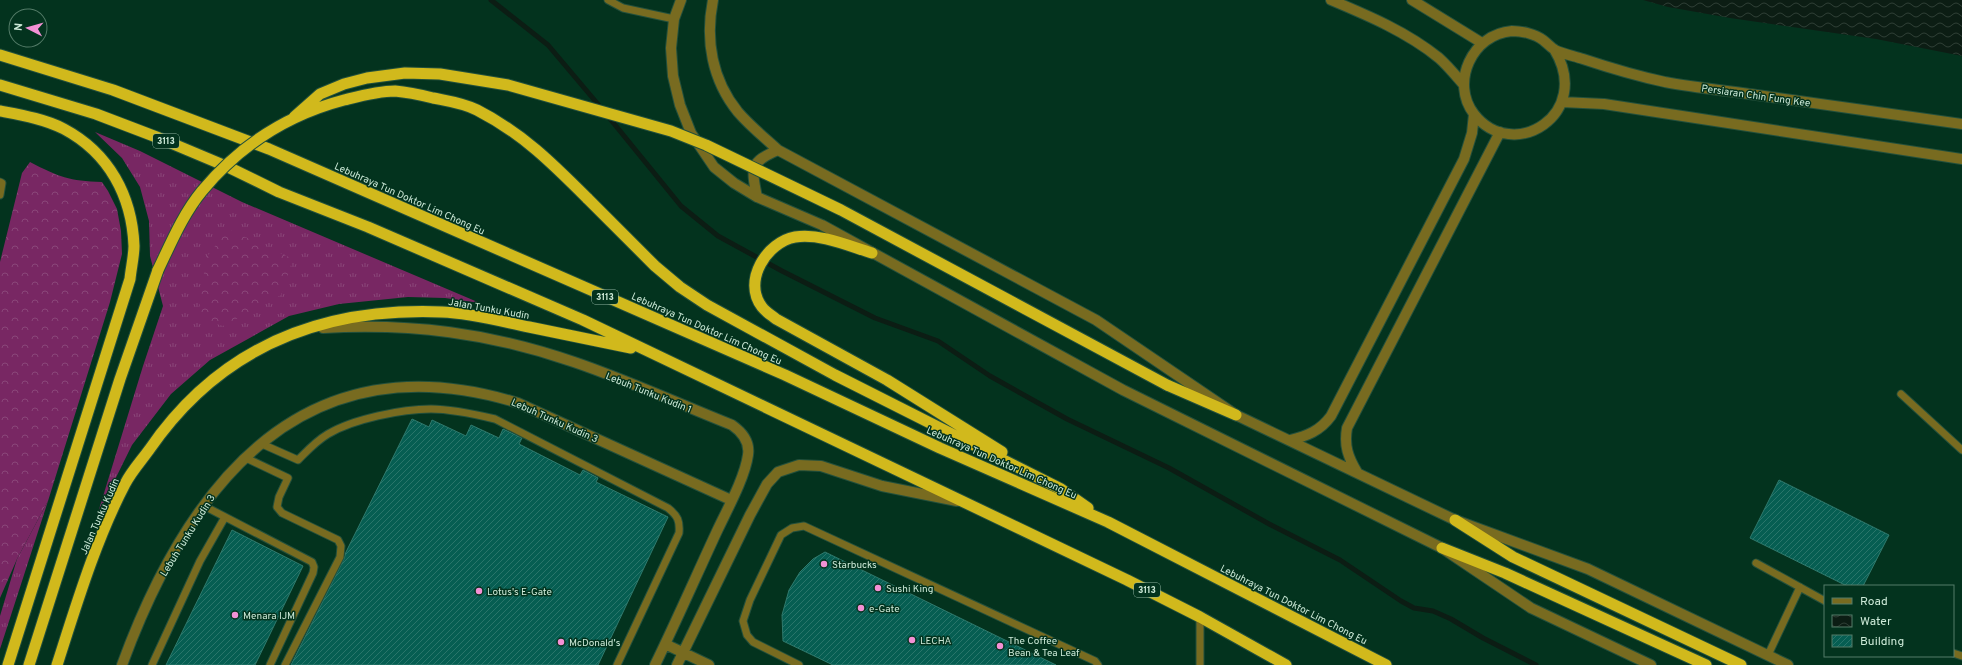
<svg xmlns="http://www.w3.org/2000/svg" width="1962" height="665" font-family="Overpass,sans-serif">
  <defs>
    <pattern id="grass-tufts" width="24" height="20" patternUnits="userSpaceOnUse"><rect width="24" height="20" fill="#782763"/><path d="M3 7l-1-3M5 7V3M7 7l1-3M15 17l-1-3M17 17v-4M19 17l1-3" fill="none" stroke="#8a4679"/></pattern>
    <pattern id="forest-crowns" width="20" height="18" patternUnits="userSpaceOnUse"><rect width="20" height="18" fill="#782763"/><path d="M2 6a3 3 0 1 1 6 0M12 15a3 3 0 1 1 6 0" fill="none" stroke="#8a4679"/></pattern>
    <pattern id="water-waves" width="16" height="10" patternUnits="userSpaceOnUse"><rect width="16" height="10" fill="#0c1d14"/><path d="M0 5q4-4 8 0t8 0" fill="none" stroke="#2e3e35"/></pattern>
    <pattern id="building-hatch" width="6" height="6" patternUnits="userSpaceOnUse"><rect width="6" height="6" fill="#065e52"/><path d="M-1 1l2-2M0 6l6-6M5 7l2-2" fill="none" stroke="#29756a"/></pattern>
  </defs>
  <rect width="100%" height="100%" fill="#03331e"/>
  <!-- grass -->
  <path fill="url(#grass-tufts)" d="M 95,132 L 140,151 L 242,202 L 480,303 L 445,298 L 408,297 L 339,304 L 289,316 L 210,360 L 171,394 L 132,445 L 97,516 L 143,366 L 163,306 L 150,256 L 149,221 L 140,187 L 122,158 Z
    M 48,501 L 0,649 L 0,616 L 17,559 Z"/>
  <!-- forest -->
  <path fill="url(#forest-crowns)" d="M 30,162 C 59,177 69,181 102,182 L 108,191 L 117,209 L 121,231 L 122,254 L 110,302 L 48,501 L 17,559 L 0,598 L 0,262 L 22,173 Z
    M 228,229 L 293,259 L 281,295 L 223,326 L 198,318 L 206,258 Z"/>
  <!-- water -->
  <path fill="url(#water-waves)" d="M 1643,0 L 1962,0 L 1962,56 L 1876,39 L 1730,18 L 1668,7 Z"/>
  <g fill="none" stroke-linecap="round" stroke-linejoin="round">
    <!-- stream -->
    <path stroke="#0c1d14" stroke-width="5" d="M 491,0 L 548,45 L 602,109
      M 607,115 L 681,206 L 718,236 L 782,271 L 875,318 L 938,341 L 990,376 L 1067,419 L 1169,468 L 1271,525 L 1340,560 L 1401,601 L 1414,608 L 1433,611 L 1451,619 L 1483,638 L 1536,665"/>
  </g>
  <!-- building -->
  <path fill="url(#building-hatch)" stroke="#2f7a6d" d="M 412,419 L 429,427 L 432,420 L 466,436 L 471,425 L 499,438 L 503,429 L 522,438 L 519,444 L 580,475 L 583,470 L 598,478 L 596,482 L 668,517 L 598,665 L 291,665 L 344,559 L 346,552 Z
    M 1779,480 L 1889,535 L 1863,586 L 1847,586 L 1750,538 Z
    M 232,530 L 303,566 L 255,665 L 166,665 Z
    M 825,552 L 1056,665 L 833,665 L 783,641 L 782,615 L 789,590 L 800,572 L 813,559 Z"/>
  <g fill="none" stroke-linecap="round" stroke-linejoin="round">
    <!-- service casing -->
    <g stroke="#23503c" stroke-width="9">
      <path id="service" d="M 608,0 L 623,8 L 674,19
        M 0,182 L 2,183 L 0,195
        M 1901,394 L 1962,450
        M 262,444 L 298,460 C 308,450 316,441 328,434 C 353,419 402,409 431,409 C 452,409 474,414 495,419 L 668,508 C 678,516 680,521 679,533 L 617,665
        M 246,458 L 288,478 L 279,497 L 277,507 L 282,513 L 338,540 L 341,546 L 340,557 L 285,665
        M 204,506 L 312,562 L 314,567 L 313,573 L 270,665
        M 1756,563 L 1825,601
        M 1953,653 L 1962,656
        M 1768,655 L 1800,587
        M 152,665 L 200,561 L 225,517
        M 799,665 L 753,642 L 747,635 L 743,621 L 750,600 L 781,535 L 792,528 L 804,526 L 1095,661 L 1098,665
        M 1200,665 L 1200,617"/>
    </g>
    <!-- minor casing -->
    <g stroke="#23503c" stroke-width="12">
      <path id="minor" d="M 681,0 L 674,19 L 671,48 L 673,76 L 680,105 L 691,133 L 714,167 L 734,183 L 757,197 L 822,225 L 1123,390 L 1442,548 L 1531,608 L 1651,665
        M 713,0 C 705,40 712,80 738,112 C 750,126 765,138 778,150 L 1096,320 L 1236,415 L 1455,520 L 1588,569 L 1788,665
        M 1331,0 C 1369,16 1407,32 1439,58 C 1448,66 1456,76 1464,85
        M 1412,0 L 1482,43
        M 1554,49 C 1594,114 1513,164 1474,114 C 1450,83 1472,34 1512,31 C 1522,31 1535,34 1543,40 C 1547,43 1550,47 1555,50 C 1563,54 1574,56 1583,59 C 1610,68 1637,76 1665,82 C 1697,88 1731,91 1764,96 C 1830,105 1896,115 1962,124
        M 1562,102 L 1604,104 L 1962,159
        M 757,197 C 751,167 750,162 778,150
        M 323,328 C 411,323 490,333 574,362 C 627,380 679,404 732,425 C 742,432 750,442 748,455 C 745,477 728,508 718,529 C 697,574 677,620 655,665
        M 1290,440 C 1307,436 1320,431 1331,416 L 1464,159 L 1472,133 L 1474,114
        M 1357,472 C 1348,457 1344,446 1347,428 L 1500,132
        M 665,644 L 709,665
        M 122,665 C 189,482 304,337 518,403 L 731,500
        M 677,665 L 750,515 L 767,484 L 778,472 L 799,465 L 821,466 L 882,486 L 957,501"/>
    </g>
    <!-- trunk casing -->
    <g stroke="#23503c" stroke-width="13">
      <path id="trunk" d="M 0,55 L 113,90 L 269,149 L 785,375 L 940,448 L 1108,522 L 1386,665
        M 0,85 L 96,114 L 159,138 L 228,167 L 279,192 L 368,227 L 583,320 L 1127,580 L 1200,617 L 1286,665
        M 0,111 C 21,115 45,119 64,129 C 109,153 132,196 134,246 C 134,256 131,268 130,279 L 8,665
        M 587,198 L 655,266 L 680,287 L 707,305 L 835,375 L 1061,489 L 1088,508
        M 872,253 C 849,246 820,233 795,237 C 767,242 742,281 762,307 C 766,312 771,315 776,319 L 887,380 L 1002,452
        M 1167,385 L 1236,415
        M 1455,520 L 1513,557 L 1741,665
        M 1442,548 L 1505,573 L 1706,665
        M 29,665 L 120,379 L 158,270
        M 57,665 C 76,606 96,539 125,484 C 131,472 141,461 149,450 C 219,348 320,307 442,312 C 471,313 500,321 529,327 C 563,334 597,341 631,348"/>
    </g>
    <!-- service -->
    <use href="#service" stroke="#786b20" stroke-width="7"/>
    <!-- minor -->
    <use href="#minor" stroke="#786b20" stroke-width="10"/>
    <!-- trunk -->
    <use href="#trunk" stroke="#d1b91c" stroke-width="11"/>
    <!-- trunk-bridge casing -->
    <g stroke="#23503c" stroke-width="13" stroke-linecap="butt">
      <path id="trunk-bridge" d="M 294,117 L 320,94 L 344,84 L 367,78 L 405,73 L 440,74 L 508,85 L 671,131 L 706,145 L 841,210 L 1167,385
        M 158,270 C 171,243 183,214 202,191 C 240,145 287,115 344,100 C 360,96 378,91 395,91 C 407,92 421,95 433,98 C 448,101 463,103 477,110 C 522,133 552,163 587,198"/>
    </g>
    <!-- trunk-bridge -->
    <use href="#trunk-bridge" stroke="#d1b91c" stroke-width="11"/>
  </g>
  <!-- markers -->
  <g fill="#f391d5" stroke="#03331e" stroke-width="1.5">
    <circle cx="824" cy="564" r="4"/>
    <circle cx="878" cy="588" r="4"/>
    <circle cx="479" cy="591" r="4"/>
    <circle cx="861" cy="608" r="4"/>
    <circle cx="235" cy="615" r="4"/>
    <circle cx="912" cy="640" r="4"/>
    <circle cx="561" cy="642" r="4"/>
    <circle cx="1000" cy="646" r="4"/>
  </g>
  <g text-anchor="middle" stroke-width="3" stroke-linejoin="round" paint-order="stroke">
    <!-- shield labels -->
    <g fill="#03331e" stroke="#90b3a0" stroke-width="1">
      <rect x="153" y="134" width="26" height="14" rx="3"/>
      <rect x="592" y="290" width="26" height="14" rx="3"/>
      <rect x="1134" y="583" width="26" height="14" rx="3"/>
    </g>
    <g font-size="9" font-weight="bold" fill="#cdead8">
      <text x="166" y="144">3113</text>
      <text x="605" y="300">3113</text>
      <text x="1147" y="593">3113</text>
    </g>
    <!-- street labels -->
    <g font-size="10" fill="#cdead8" stroke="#03331e">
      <text transform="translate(1756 95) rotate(8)" y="4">Persiaran Chin Fung Kee</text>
      <text transform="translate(410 198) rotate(24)" y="4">Lebuhraya Tun Doktor Lim Chong Eu</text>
      <text transform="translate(489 308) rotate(10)" y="4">Jalan Tunku Kudin</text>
      <text transform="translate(707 328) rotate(24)" y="4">Lebuhraya Tun Doktor Lim Chong Eu</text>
      <text transform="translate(649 392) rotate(22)" y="4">Lebuh Tunku Kudin 1</text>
      <text transform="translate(555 420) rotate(24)" y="4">Lebuh Tunku Kudin 3</text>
      <text transform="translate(1002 462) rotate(24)" y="4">Lebuhraya Tun Doktor Lim Chong Eu</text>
      <text transform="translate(99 516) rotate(-66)" y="4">Jalan Tunku Kudin</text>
      <text transform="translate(187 535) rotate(-58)" y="4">Lebuh Tunku Kudin 3</text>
      <text transform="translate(1294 604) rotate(27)" y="4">Lebuhraya Tun Doktor Lim Chong Eu</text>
    </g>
    <!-- poi labels -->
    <g font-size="10" fill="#cdead8" stroke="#03331e" text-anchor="start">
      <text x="832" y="568">Starbucks</text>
      <text x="886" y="592">Sushi King</text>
      <text x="487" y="595">Lotus's E-Gate</text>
      <text x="869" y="612">e-Gate</text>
      <text x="243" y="619">Menara IJM</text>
      <text x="920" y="644">LECHA</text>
      <text x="1008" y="644">The Coffee<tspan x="1008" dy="12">Bean &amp; Tea Leaf</tspan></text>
      <text x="569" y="646">McDonald's</text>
    </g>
  </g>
  <!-- legend -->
  <rect x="1824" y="585" width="130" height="72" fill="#03331e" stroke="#547c68"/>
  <rect x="1832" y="598" width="20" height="6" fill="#786b20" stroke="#547c68"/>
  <text x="1860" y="605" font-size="12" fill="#cdead8">Road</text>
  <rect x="1832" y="615" width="20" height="12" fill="url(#water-waves)" stroke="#547c68"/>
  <text x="1860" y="625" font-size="12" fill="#cdead8">Water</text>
  <rect x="1832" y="635" width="20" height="12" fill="url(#building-hatch)" stroke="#547c68"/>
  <text x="1860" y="645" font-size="12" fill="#cdead8">Building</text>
  <!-- north arrow -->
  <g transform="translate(28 28) rotate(276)"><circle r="19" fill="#03331e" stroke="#547c68"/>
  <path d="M0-3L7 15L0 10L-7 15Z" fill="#f391d5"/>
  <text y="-6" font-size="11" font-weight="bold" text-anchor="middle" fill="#cdead8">N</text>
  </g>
</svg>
